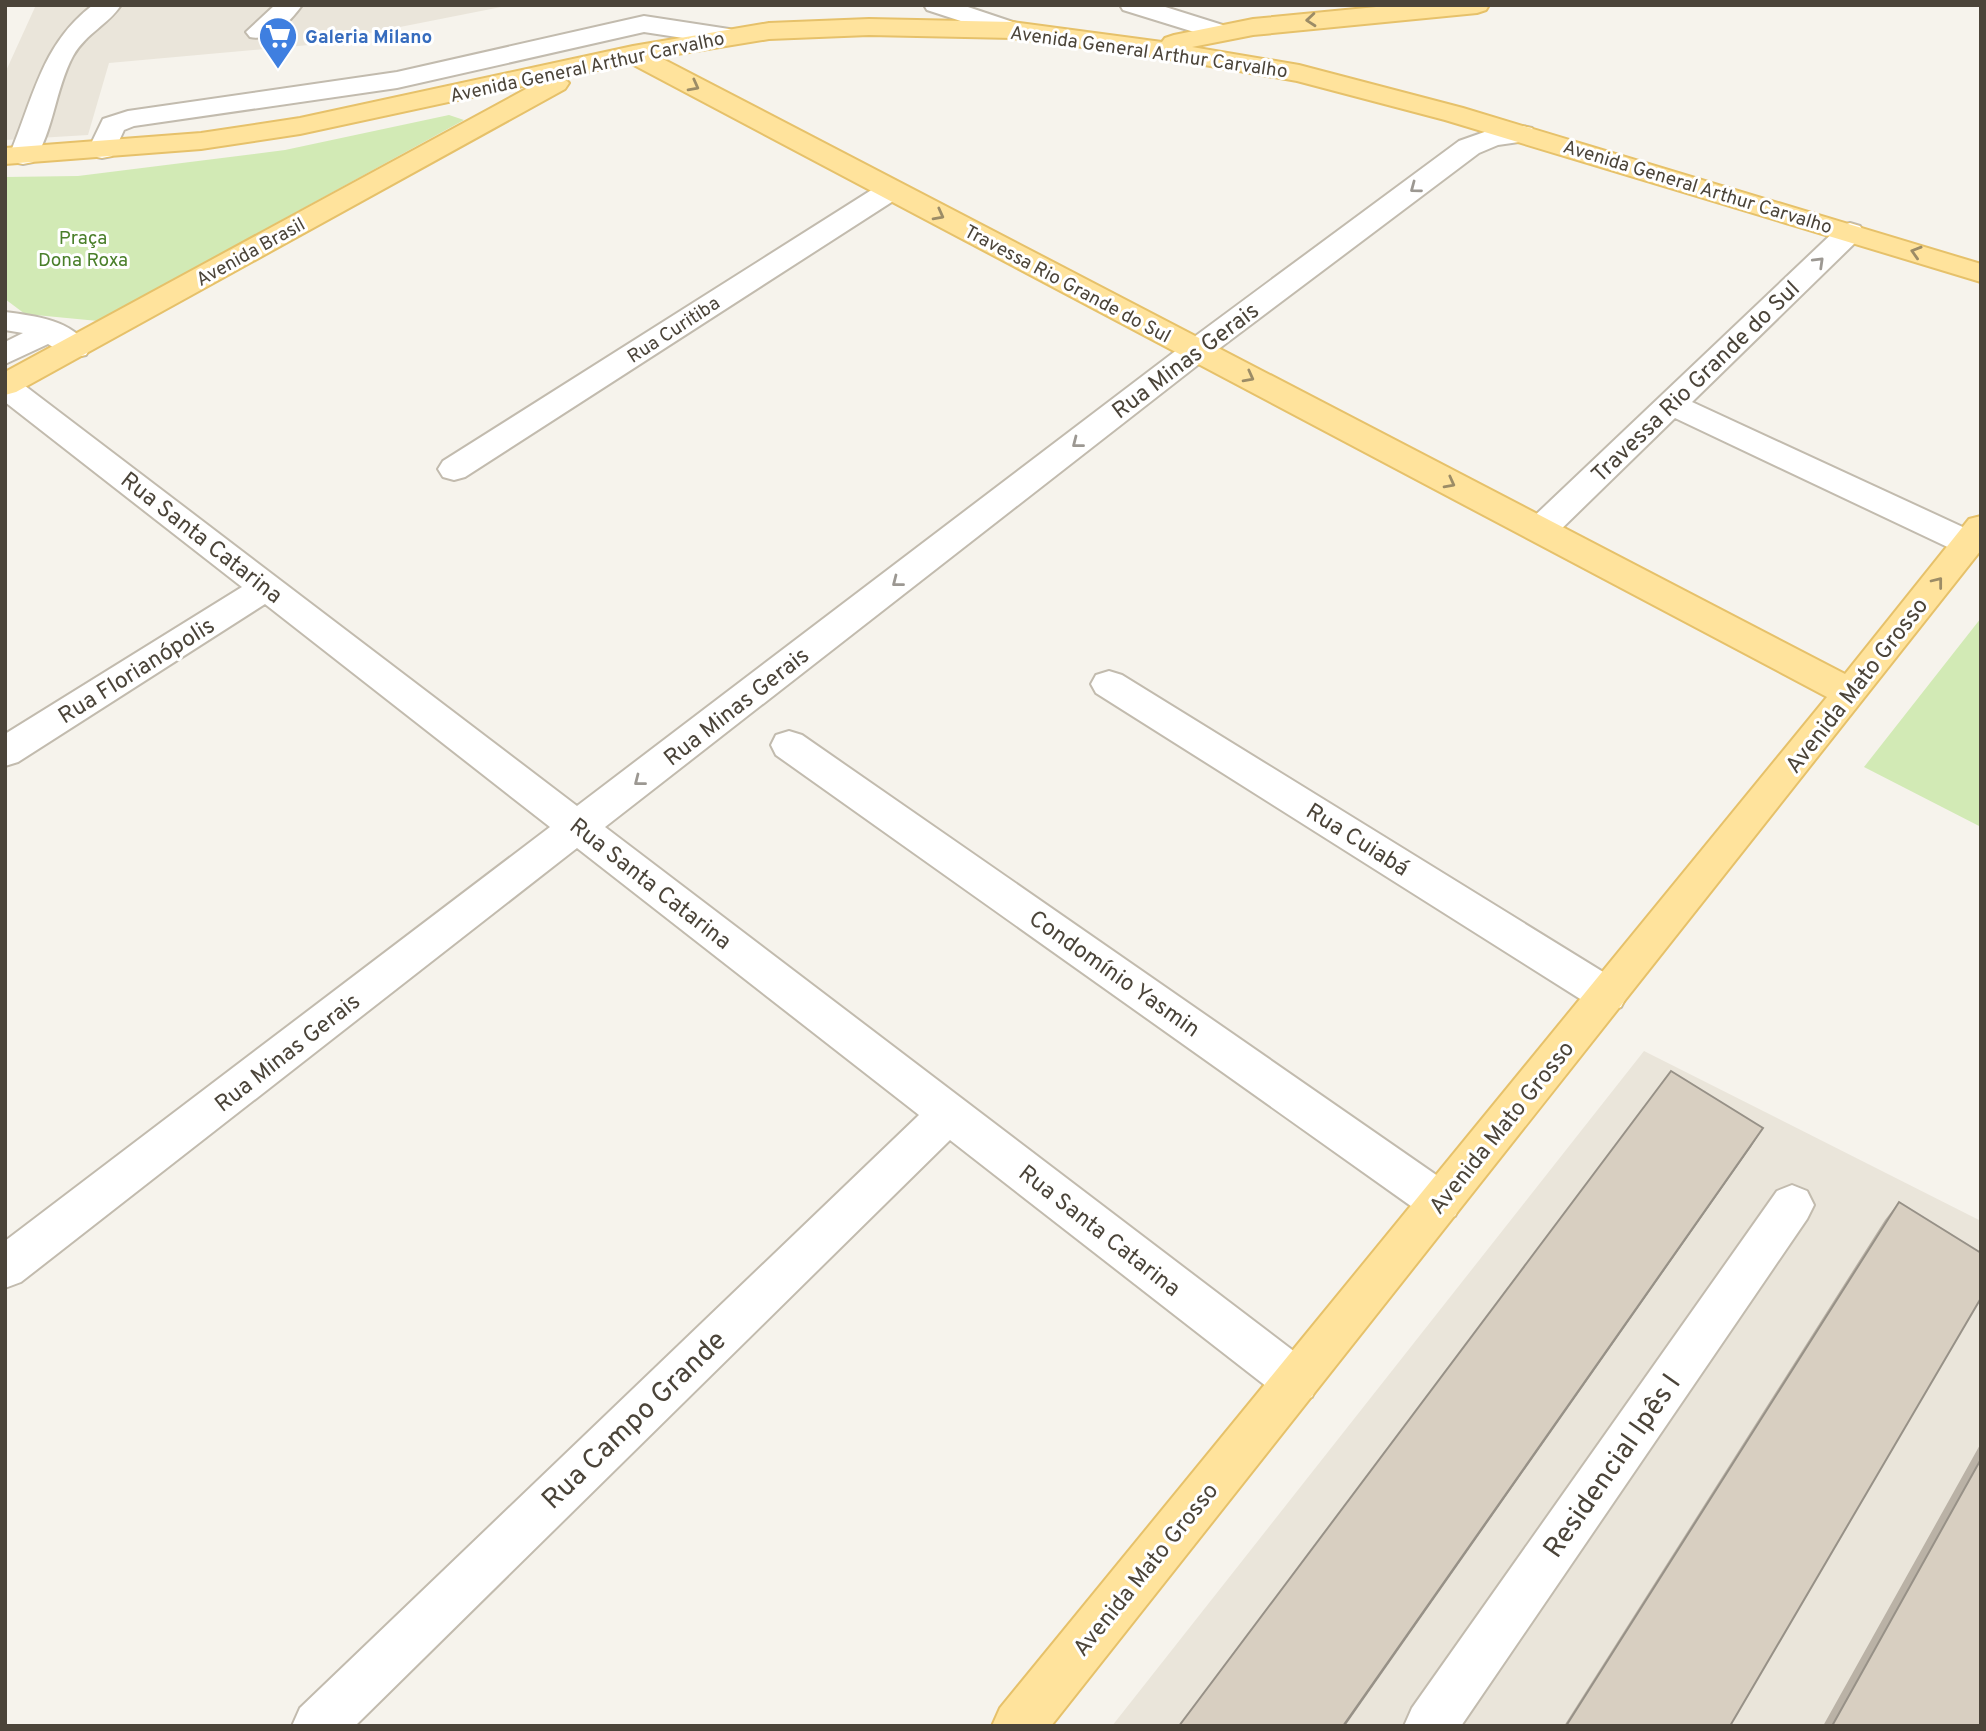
<svg xmlns="http://www.w3.org/2000/svg" width="1986" height="1731" font-family="Overpass,sans-serif">
  <rect width="100%" height="100%" fill="#f6f3ec"/>
  <!-- residential -->
  <path fill="#eae5da" d="M 36,5 L 511,5 L 309,45 L 109,63 L 88,135 L 5,140 L 5,73 Z
    M 1644,1051 L 1981,1221 L 1981,1726 L 1112,1726 Z"/>
  <!-- green -->
  <path fill="#d2eab5" d="M 449,115 L 464,120 L 98,321 L 25,314 L 5,299 L 5,177 L 78,176 L 285,150 Z
    M 1981,618 L 1981,827 L 1864,767 Z"/>
  <g fill="none" stroke-linecap="round" stroke-linejoin="round">
    <!-- minor casing -->
    <g stroke="#c2bbae" stroke-width="4">
      <path id="minor" d="M 93,5 L 121,5 C 108,25 86,33 73,56 C 55,89 54,131 33,162 L 23,164 L 13,162 L 9,156 C 33,100 41,44 93,5 Z
        M 275,5 L 302,5 C 291,21 270,42 250,37 L 246,32 Z
        M 924,5 L 962,5 L 1022,25 L 1026,30 L 1022,35 L 1013,38 L 927,10 Z
        M 1120,5 L 1159,5 L 1229,27 L 1233,32 L 1229,37 L 1220,40 L 1123,10 Z
        M 644,16 L 729,29 L 738,32 L 742,37 L 738,42 L 729,45 L 644,32 L 397,88 L 134,126 L 124,130 L 112,156 L 102,158 L 92,156 L 88,150 L 103,119 L 128,111 L 397,72 Z
        M 1522,126 L 1532,128 L 1536,134 L 1532,140 L 1498,145 L 1479,153 L 1208,357 L 605,827 L 1312,1365 L 1319,1381 L 1312,1397 L 1296,1403 L 1280,1397 L 950,1140 L 355,1726 L 292,1726 L 300,1708 L 919,1115 L 577,848 L 21,1282 L 5,1288 L 5,1241 L 550,827 L 265,604 L 18,762 L 5,766 L 5,734 L 242,587 L 5,402 L 5,376 L 16,379 L 577,806 L 1186,343 L 1459,141 L 1493,129 Z
        M 891,182 L 901,184 L 905,190 L 901,196 L 465,477 L 454,480 L 443,477 L 438,469 L 443,461 L 881,184 Z
        M 1850,223 L 1860,226 L 1864,232 L 1860,238 L 1692,402 L 1980,535 L 1980,551 L 1968,554 L 1956,551 L 1675,418 L 1552,538 L 1540,541 L 1528,538 L 1523,530 L 1528,522 L 1840,226 Z
        M 5,312 C 36,316 72,320 90,348 L 86,355 C 70,359 62,353 48,344 L 5,364 L 5,342 L 23,333 L 5,330 Z
        M 1109,671 L 1122,675 L 1621,983 L 1627,995 L 1621,1007 L 1607,1012 L 1593,1007 L 1096,693 L 1091,684 L 1096,675 Z
        M 789,731 L 802,735 L 1455,1188 L 1462,1202 L 1455,1216 L 1440,1222 L 1425,1216 L 776,755 L 771,745 L 776,735 Z
        M 1792,1185 L 1807,1191 L 1814,1205 L 1807,1219 L 1461,1726 L 1404,1726 L 1412,1708 L 1777,1191 Z"/>
    </g>
    <!-- major casing -->
    <g stroke="#e6c16a" stroke-width="4">
      <path id="major" d="M 1397,5 L 1489,5 L 1486,10 L 1477,13 L 1253,35 L 1192,47 L 1299,65 L 1463,108 L 1981,264 L 1981,282 L 1445,120 L 1297,81 L 1153,56 L 1013,38 L 869,35 L 769,39 L 659,57 L 1845,674 L 1969,519 L 1981,516 L 1981,550 L 1051,1726 L 992,1726 L 1000,1708 L 1827,697 L 630,63 L 563,77 L 569,83 L 565,89 L 16,392 L 5,395 L 5,372 L 537,83 L 300,134 L 201,149 L 5,164 L 5,148 L 201,133 L 300,118 L 633,46 L 769,23 L 869,19 L 1013,22 L 1162,42 L 1165,38 L 1174,35 L 1253,19 Z"/>
    </g>
    <!-- minor -->
    <use href="#minor" fill="#fff" fill-rule="evenodd"/>
    <!-- major -->
    <use href="#major" fill="#ffe39c" fill-rule="evenodd"/>
  </g>
  <!-- wall -->
  <path fill="#bab2a6" d="M 1899,1202 L 1730,1726 L 1564,1726 L 1885,1220 Z
    M 1981,1443 L 1981,1726 L 1823,1726 Z"/>
  <!-- shaded-wall -->
  <path fill="#979187" d="M 1763,1128 L 1751,1147 L 1345,1726 L 1343,1726 Z"/>
  <!-- building -->
  <path fill="#d8cfc1" stroke="#979187" stroke-width="2" d="M 1671,1071 L 1763,1128 L 1343,1726 L 1179,1726 Z
    M 1899,1202 L 1981,1253 L 1981,1298 L 1730,1726 L 1566,1726 Z
    M 1981,1459 L 1981,1726 L 1832,1726 Z"/>
  <!-- one-way arrows -->
  <defs><path id="oneway-chevron" d="M-2-3.5L2.5 0L-2 3.5" fill="none" stroke-width="1.6" stroke-linecap="round" stroke-linejoin="round" transform="scale(1.75)"/></defs>
  <g stroke="#9c8c66">
    <use href="#oneway-chevron" transform="translate(1311 20) rotate(175)"/>
    <use href="#oneway-chevron" transform="translate(694 86) rotate(28)"/>
    <use href="#oneway-chevron" transform="translate(939 215) rotate(28)"/>
    <use href="#oneway-chevron" transform="translate(1916 252) rotate(-163)"/>
    <use href="#oneway-chevron" transform="translate(1249 377) rotate(28)"/>
    <use href="#oneway-chevron" transform="translate(1450 483) rotate(28)"/>
    <use href="#oneway-chevron" transform="translate(1938 582) rotate(-52)"/>
  </g>
  <g stroke="#9c9892">
    <use href="#oneway-chevron" transform="translate(1415 188) rotate(143)"/>
    <use href="#oneway-chevron" transform="translate(1819 262) rotate(-44)"/>
    <use href="#oneway-chevron" transform="translate(1077 443) rotate(142)"/>
    <use href="#oneway-chevron" transform="translate(897 582) rotate(142)"/>
    <use href="#oneway-chevron" transform="translate(639 781) rotate(142)"/>
  </g>
  <!-- icons -->
  <defs>
    <g id="supermarket-pin" transform="scale(2.0125)"><path d="M0 17L-7.5 6A9.5 9.5 0 1 1 7.5 6Z" fill="#3f7fe0" stroke="#fff"/><path d="M-6-5.5h2.5l.6 2H6L4.5 2H-2.5L-4.4-4H-6ZM-1.5 3.2a1.3 1.3 0 1 0 .1 0ZM3 3.2a1.3 1.3 0 1 0 .1 0Z" fill="#fff"/></g>
  </defs>
  <g fill-rule="evenodd">
    <use href="#supermarket-pin" x="278" y="36"/>
  </g>
  <g text-anchor="middle" stroke-width="6" stroke-linejoin="round" paint-order="stroke">
    <!-- far-shop labels -->
    <g font-size="19" font-weight="bold" fill="#366cbe" stroke="#fff" text-anchor="start">
      <text x="305" y="43">Galeria Milano</text>
    </g>
    <!-- far-street labels -->
    <g font-size="19" fill="#4b4439" stroke="#fff">
      <text transform="translate(1149 51) rotate(8)" y="7">Avenida General Arthur Carvalho</text>
      <text transform="translate(587 66) rotate(-12)" y="7">Avenida General Arthur Carvalho</text>
      <text transform="translate(1698 186) rotate(17)" y="7">Avenida General Arthur Carvalho</text>
      <text transform="translate(250 251) rotate(-29)" y="7">Avenida Brasil</text>
      <text transform="translate(1068 283) rotate(28)" y="7">Travessa Rio Grande do Sul</text>
      <text transform="translate(673 329) rotate(-33)" y="7">Rua Curitiba</text>
    </g>
    <!-- far-park labels -->
    <g font-size="19" fill="#4a7f2a" stroke="#fff">
      <text x="83" y="244">Praça<tspan x="83" dy="22">Dona Roxa</tspan></text>
    </g>
    <!-- street labels -->
    <g font-size="23" fill="#4b4439" stroke="#fff">
      <text transform="translate(1185 360) rotate(-37)" y="8">Rua Minas Gerais</text>
      <text transform="translate(1695 381) rotate(-44)" y="8">Travessa Rio Grande do Sul</text>
      <text transform="translate(202 537) rotate(38)" y="8">Rua Santa Catarina</text>
      <text transform="translate(136 670) rotate(-32)" y="8">Rua Florianópolis</text>
      <text transform="translate(1856 685) rotate(-52)" y="8">Avenida Mato Grosso</text>
      <text transform="translate(736 706) rotate(-38)" y="8">Rua Minas Gerais</text>
      <text transform="translate(1358 839) rotate(32)" y="8">Rua Cuiabá</text>
      <text transform="translate(651 883) rotate(38)" y="8">Rua Santa Catarina</text>
      <text transform="translate(1115 973) rotate(35)" y="8">Condomínio Yasmin</text>
      <text transform="translate(287 1052) rotate(-38)" y="8">Rua Minas Gerais</text>
      <text transform="translate(1501 1127) rotate(-51)" y="8">Avenida Mato Grosso</text>
      <text transform="translate(1100 1230) rotate(38)" y="8">Rua Santa Catarina</text>
      <text transform="translate(1145 1569) rotate(-51)" y="8">Avenida Mato Grosso</text>
    </g>
    <!-- near-street labels -->
    <g font-size="28" fill="#4b4439" stroke="#fff">
      <text transform="translate(633 1419) rotate(-44)" y="10">Rua Campo Grande</text>
      <text transform="translate(1611 1465) rotate(-55)" y="10">Residencial Ipês I</text>
    </g>
  </g>
  <!-- border -->
  <rect width="1986" height="1731" fill="none" stroke="#4b4439" stroke-width="14"/>
</svg>
